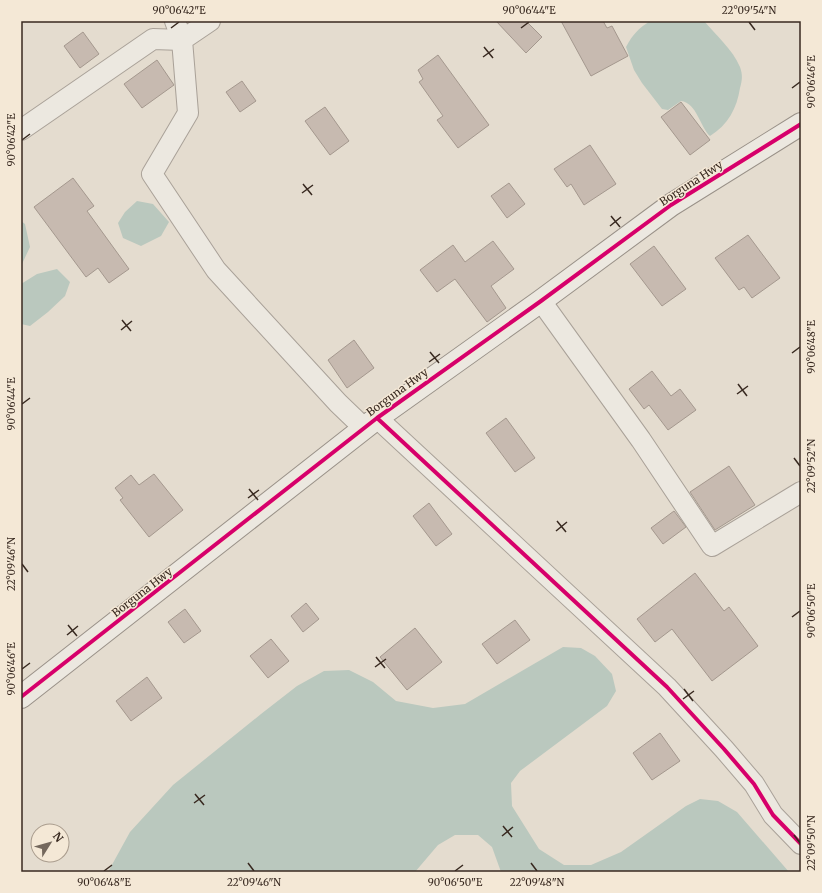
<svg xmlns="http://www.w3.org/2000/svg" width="822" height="893" font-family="Merriweather,serif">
  <rect width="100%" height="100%" fill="#e4dccf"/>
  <!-- water -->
  <path fill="#bac8be" d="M 650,21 L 704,21 C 716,35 733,50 740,67 C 743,75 742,81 740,88 C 737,108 728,125 710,136 C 700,127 697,103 681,101 L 668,110 L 662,109 L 642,83 L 634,70 L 626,47 C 633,34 638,29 650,21 Z
    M 137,201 L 153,204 L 169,222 L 161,236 L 141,246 L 123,238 L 118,223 L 125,212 Z
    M 21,221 L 25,224 L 30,247 L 21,266 Z
    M 57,269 L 70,282 L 65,296 L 48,312 L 30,326 L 21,324 L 21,284 L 37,274 Z
    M 563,647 L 581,648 L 595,656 L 612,674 L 616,691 L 607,706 L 520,771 L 511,783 L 512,806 L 539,849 L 564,865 L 591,865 L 621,852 L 686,806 L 700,799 L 718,801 L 737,812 L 789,872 L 501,872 L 492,847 L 478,835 L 455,835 L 438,845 L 415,872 L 108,872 L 130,832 L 173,785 L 261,714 L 297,686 L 324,671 L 349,670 L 373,682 L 396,701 L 433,708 L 465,704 Z"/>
  <!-- building -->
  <path fill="#c7bab0" stroke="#a4988e" d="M 496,21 L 526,21 L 542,37 L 526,53 Z
    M 561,21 L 603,21 L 607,28 L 612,26 L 628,56 L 591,76 Z
    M 83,32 L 99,54 L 80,68 L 64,46 Z
    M 438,55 L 489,125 L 458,148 L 437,120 L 443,116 L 419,82 L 423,79 L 418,70 Z
    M 157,60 L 174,85 L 142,108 L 124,84 Z
    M 242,81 L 256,101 L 240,112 L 226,92 Z
    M 681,102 L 710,140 L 690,155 L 661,117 Z
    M 325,107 L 349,141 L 330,155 L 305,121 Z
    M 590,145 L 616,184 L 584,205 L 571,184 L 567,187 L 554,169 Z
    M 73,178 L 94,206 L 87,211 L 129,269 L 109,283 L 98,268 L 86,277 L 34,207 Z
    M 509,183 L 525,204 L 507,218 L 491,196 Z
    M 748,235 L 780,278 L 752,298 L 744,287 L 739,290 L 715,258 Z
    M 493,241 L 514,269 L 491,286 L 506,308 L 487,322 L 455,279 L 437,292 L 420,270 L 453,245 L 465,262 Z
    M 654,246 L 686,289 L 662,306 L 630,264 Z
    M 354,340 L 374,368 L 347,388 L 328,360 Z
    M 652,371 L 671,396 L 680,389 L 696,410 L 668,430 L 649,405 L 644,409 L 629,389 Z
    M 506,418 L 535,458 L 515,472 L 486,433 Z
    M 729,466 L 755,505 L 715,530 L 690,492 Z
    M 154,474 L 183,510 L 149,537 L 120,500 L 123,498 L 115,488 L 131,475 L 139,485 Z
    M 429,503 L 452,534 L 436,546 L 413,516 Z
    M 674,511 L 686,527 L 663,544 L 651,528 Z
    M 695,573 L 724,611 L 729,607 L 758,646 L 712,681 L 672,629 L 655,642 L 637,619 Z
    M 306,603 L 319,619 L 303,632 L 291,616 Z
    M 185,609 L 201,631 L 184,643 L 168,622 Z
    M 515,620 L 530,640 L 497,664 L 482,644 Z
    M 415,628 L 442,662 L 407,690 L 380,657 Z
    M 271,639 L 289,661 L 268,678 L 250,656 Z
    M 147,677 L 162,698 L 131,721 L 116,701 Z
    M 660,733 L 680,761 L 652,780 L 633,753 Z"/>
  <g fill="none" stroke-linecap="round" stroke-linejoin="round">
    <!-- street casing -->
    <g stroke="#a9a198" stroke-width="22">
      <path id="street" d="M 175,21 L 182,40 L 188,113 L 152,174 L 216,270 L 338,403 L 364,428
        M 21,130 L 153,39 L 182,40 L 210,21
        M 541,301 L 641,440 L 712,546 L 801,492
        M 377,418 L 667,687 L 724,749 L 754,784 L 773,815 L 801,844"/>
    </g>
    <!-- secondary casing -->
    <g stroke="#999188" stroke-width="24">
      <path id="secondary" d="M 21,697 L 377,418 L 541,301 L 671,205 L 801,124"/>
    </g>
    <!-- street -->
    <use href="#street" stroke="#ece8e0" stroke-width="20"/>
    <!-- secondary -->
    <use href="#secondary" stroke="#ece8e0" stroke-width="22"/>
    <!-- cycleway casing -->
    <g stroke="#f4e8d6" stroke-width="6">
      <path id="cycleway" d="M 377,418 L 667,687 L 724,749 L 754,784 L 773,815 L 801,844
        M 21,697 L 377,418 L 541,301 L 671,205 L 801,124"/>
    </g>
    <!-- cycleway -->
    <use href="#cycleway" stroke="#d6006c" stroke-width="4"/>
  </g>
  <!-- ticks -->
  <path fill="none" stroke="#382920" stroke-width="1.5" d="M 749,22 L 755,30M 171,28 L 179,22M 521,28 L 529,22M 484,47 L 493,58M 483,57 L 494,49M 792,88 L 800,82M 22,140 L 30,134M 303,184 L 312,195M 302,193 L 313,185M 611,216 L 620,227M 610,226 L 621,217M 122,320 L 131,331M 121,330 L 132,321M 430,352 L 439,363M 792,353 L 800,347M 429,362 L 440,354M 738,384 L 747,396M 737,394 L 748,386M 22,404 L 30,398M 794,458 L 800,466M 249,489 L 258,500M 248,498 L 259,490M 557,521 L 566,532M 556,531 L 567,522M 22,564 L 28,572M 792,617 L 800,611M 68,625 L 77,636M 67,635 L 78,626M 376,657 L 385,668M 375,667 L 386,659M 22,669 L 30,663M 684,689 L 693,701M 683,699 L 694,691M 195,794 L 204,805M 194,803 L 205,795M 503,826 L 512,837M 794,835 L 800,843M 502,836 L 513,827M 248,863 L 254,871M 531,863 L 537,871M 104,871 L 112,865M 455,871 L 463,865"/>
  <g text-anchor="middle" stroke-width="3" stroke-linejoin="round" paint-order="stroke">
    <!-- street labels -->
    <g font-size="11" fill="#382920" stroke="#f4e8d6">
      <text transform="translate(691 183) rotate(-33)" y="4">Borguna Hwy</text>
      <text transform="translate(397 392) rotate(-36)" y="4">Borguna Hwy</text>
      <text transform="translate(142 592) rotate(-38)" y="4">Borguna Hwy</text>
    </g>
  </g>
  <!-- border -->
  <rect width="822" height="893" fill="none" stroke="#f4e8d6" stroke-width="44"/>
  <!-- north arrow -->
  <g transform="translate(50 843) rotate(53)"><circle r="19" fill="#f4e8d6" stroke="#a99c8d"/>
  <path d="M0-3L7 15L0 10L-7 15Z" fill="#74685d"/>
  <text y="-6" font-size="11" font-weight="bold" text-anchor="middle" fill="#382920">N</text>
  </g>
  <rect x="22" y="22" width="778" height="849" fill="none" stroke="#382920" stroke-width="1.5"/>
  <g font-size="10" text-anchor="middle" fill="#382920">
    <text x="179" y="14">90°06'42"E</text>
    <text x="529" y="14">90°06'44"E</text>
    <text x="749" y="14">22°09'54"N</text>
    <text transform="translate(811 82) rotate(-90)" y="4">90°06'46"E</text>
    <text transform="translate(11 140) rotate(-90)" y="4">90°06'42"E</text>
    <text transform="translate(811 347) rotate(-90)" y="4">90°06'48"E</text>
    <text transform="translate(11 404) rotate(-90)" y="4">90°06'44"E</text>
    <text transform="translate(811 466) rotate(-90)" y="4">22°09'52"N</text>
    <text transform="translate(11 564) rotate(-90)" y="4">22°09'46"N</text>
    <text transform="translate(811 611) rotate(-90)" y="4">90°06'50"E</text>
    <text transform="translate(11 669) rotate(-90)" y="4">90°06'46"E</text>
    <text transform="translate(811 843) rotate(-90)" y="4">22°09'50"N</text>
    <text x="104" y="886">90°06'48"E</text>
    <text x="254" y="886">22°09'46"N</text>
    <text x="455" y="886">90°06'50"E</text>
    <text x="537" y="886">22°09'48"N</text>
  </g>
</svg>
